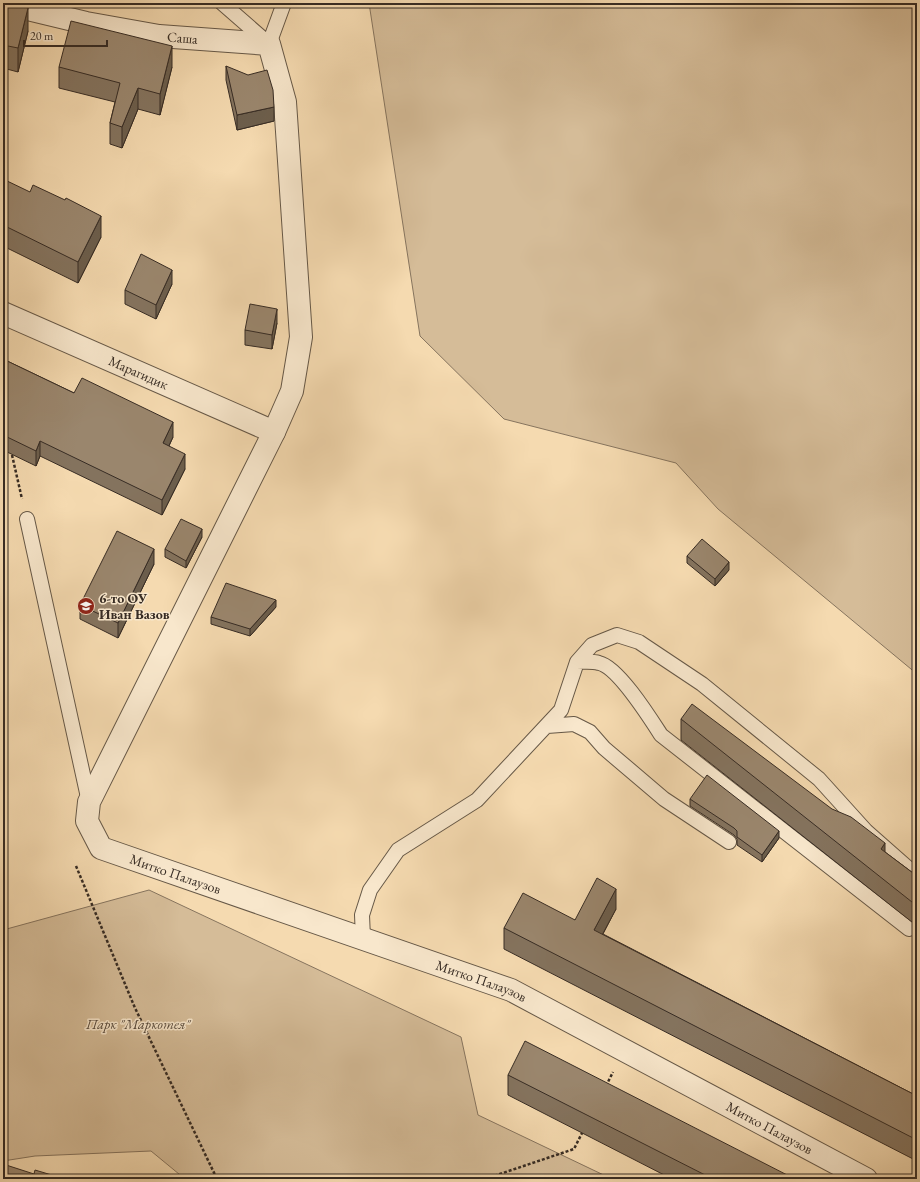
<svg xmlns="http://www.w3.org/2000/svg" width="920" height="1182" font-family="'EB Garamond',serif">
  <rect width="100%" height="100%" fill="#f5dab0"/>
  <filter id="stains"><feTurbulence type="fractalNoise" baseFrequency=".005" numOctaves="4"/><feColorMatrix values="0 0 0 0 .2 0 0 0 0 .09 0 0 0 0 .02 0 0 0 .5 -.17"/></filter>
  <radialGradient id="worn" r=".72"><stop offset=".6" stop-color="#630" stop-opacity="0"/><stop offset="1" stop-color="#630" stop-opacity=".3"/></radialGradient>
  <!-- green -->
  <path fill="#d5bc98" stroke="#86745e" d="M 369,3 L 917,3 L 917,674 L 718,509 L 676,463 L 504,419 L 420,336 Z
    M 149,890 L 461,1037 L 478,1115 L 612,1179 L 185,1179 L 151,1151 L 35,1156 L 3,1161 L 3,930 Z"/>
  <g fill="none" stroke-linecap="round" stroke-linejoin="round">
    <!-- service casing -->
    <g stroke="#665847" stroke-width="16">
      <path id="service" d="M 222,3 L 269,44 L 284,3
        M 27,519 L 89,802
        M 577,662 C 584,662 592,661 599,663 C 618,667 650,718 661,735 L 909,929
        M 547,726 L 574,724 L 590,732 L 604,748 L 664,799 L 729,842
        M 363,938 L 362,915 L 370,890 L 398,850 L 477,800 L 561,710 L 577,662 L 592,645 L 617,635 L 639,642 L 702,684 L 819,779 L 866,831 L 917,876"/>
    </g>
    <!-- minor casing -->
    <g stroke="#665847" stroke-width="24">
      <g id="minor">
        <path id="s1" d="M 3,3 L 86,23 L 159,36 L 269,44 L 285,102 L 301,337 L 292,391 L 274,432 L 89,802 L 87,821 L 101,848 L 511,990 L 866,1179"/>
        <path id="s2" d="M 3,313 L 274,432"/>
      </g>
    </g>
    <!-- path -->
    <path stroke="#372c24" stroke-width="2.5" stroke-dasharray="3 2" stroke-linecap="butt" d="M 12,455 L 22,499
      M 76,866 L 135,1008 L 217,1179
      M 606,1086 L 613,1072
      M 485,1179 L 574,1149 L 583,1131"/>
    <!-- service -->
    <use href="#service" stroke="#f8e7cc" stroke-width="14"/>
    <!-- minor -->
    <use href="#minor" stroke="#f8e7cc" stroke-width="22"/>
  </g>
  <!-- wall -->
  <path fill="#84735e" stroke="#372c24" d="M 3,3 L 28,31 L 18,72 L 3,68 Z
    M 226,66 L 274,121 L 237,130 L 226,80 Z
    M 59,67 L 172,67 L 160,115 L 138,109 L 122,148 L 110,144 L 110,123 L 115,102 L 59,88 Z
    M 3,179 L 101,237 L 78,283 L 3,246 Z
    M 172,284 L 156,319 L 125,304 L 125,290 Z
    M 277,323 L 272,349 L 245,345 L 245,330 Z
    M 3,359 L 74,393 L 173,437 L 169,446 L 185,469 L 162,515 L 40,456 L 36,466 L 3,450 Z
    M 202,537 L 186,568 L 165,557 L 165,549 Z
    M 687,556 L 729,570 L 715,586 L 687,563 Z
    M 154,564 L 118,638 L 80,619 L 80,605 Z
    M 276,607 L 250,636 L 211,624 L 211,617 Z
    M 681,719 L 885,852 L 917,876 L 917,926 L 681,740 Z
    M 690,799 L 779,838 L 762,862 L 737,845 L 737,839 L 734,835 L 690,806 Z
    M 616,909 L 603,934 L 917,1096 L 917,1161 L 504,949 L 504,928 L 575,920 Z
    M 508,1075 L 795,1179 L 672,1179 L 508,1095 Z"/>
  <!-- shaded-wall -->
  <path fill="#6c5e4c" stroke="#372c24" d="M 28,8 L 28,31 L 18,72 L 18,48 Z
    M 172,46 L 172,67 L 160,115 L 160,94 Z
    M 138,88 L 138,109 L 122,148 L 122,127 Z
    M 274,107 L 274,121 L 237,130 L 237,115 Z
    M 101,216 L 101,237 L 78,283 L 78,262 Z
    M 172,270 L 172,284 L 156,319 L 156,305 Z
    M 277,309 L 277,323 L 272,349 L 272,335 Z
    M 173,422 L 173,437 L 163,458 L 163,443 Z
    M 40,441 L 40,456 L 36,466 L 36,451 Z
    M 185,454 L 185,469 L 162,515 L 162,500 Z
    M 202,529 L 202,537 L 186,568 L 186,561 Z
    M 154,549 L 154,564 L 118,638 L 118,623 Z
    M 729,562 L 729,570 L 715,586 L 715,579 Z
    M 276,600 L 276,607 L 250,636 L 250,629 Z
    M 779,831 L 779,838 L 762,862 L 762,855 Z
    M 885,843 L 885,863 L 881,849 Z
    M 616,889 L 616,909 L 594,950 L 594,930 Z"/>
  <!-- building -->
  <path fill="#9a866d" stroke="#372c24" d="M 3,3 L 10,3 L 28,8 L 18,48 L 3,45 Z
    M 71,21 L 172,46 L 160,94 L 138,88 L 122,127 L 110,123 L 120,83 L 59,67 Z
    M 226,66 L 248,75 L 267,70 L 273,90 L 274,107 L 237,115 Z
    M 3,179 L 30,192 L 33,185 L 65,200 L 66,198 L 101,216 L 78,262 L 3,225 Z
    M 141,254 L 172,270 L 156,305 L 125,290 Z
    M 250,304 L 277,309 L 272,335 L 245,330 Z
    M 3,359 L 74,393 L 82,378 L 173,422 L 163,443 L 185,454 L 162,500 L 40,441 L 36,451 L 3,435 Z
    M 181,519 L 202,529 L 186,561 L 165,549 Z
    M 117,531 L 154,549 L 118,623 L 80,605 Z
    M 702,539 L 729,562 L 715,579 L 687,556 Z
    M 226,583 L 276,600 L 250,629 L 211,617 Z
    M 692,704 L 832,809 L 851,817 L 885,843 L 881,849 L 917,876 L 917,906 L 681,719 Z
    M 707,775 L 779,831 L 762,855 L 737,837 L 737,831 L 734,828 L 690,799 Z
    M 597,878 L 616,889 L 594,930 L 917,1096 L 917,1140 L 504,928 L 523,893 L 575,920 Z
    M 525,1041 L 795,1179 L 713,1179 L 508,1075 Z
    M 3,1164 L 34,1174 L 35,1170 L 65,1179 L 3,1179 Z"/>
  <!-- icons -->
  <defs>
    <g id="school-disc" transform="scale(0.9)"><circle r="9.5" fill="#8f2418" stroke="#f8e7cc"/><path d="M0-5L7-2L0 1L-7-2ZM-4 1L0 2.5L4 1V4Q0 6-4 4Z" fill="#fff"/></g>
  </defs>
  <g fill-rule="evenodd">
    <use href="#school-disc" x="86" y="606"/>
  </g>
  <g text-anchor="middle" stroke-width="3" stroke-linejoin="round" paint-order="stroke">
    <!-- street labels -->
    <g font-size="14" fill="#372c24" stroke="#f8e7cc">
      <text dy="5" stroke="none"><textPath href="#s1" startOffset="183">Саша</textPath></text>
      <text dy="5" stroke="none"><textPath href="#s2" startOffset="148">Марагидик</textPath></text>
      <text dy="5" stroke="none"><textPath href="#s1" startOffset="1207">Митко Палаузов</textPath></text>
      <text dy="5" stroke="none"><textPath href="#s1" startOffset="1531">Митко Палаузов</textPath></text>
      <text dy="5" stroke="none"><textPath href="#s1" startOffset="1855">Митко Палаузов</textPath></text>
    </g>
    <!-- poi labels -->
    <g font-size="14" font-weight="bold" fill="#372c24" stroke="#f8e7cc" text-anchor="start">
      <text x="99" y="603">6-то ОУ<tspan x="99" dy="16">Иван Вазов</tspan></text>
    </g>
    <!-- park labels -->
    <g font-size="14" font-style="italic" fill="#57493b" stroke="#f8e7cc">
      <text x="138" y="1029">Парк "Маркотея"</text>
    </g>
  </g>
  <!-- margin -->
  <rect width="920" height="1182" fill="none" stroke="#f5dab0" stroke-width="16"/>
  <rect x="4" y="4" width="912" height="1174" fill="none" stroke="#372c24" stroke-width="2"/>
  <rect x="8" y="8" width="904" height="1166" fill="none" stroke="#372c24"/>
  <!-- scale -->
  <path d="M24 40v6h83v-6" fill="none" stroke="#372c24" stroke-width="2"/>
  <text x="30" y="40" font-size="12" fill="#372c24" stroke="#f8e7cc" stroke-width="3" paint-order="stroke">20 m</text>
  <rect width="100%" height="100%" filter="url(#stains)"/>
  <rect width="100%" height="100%" fill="url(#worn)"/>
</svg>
